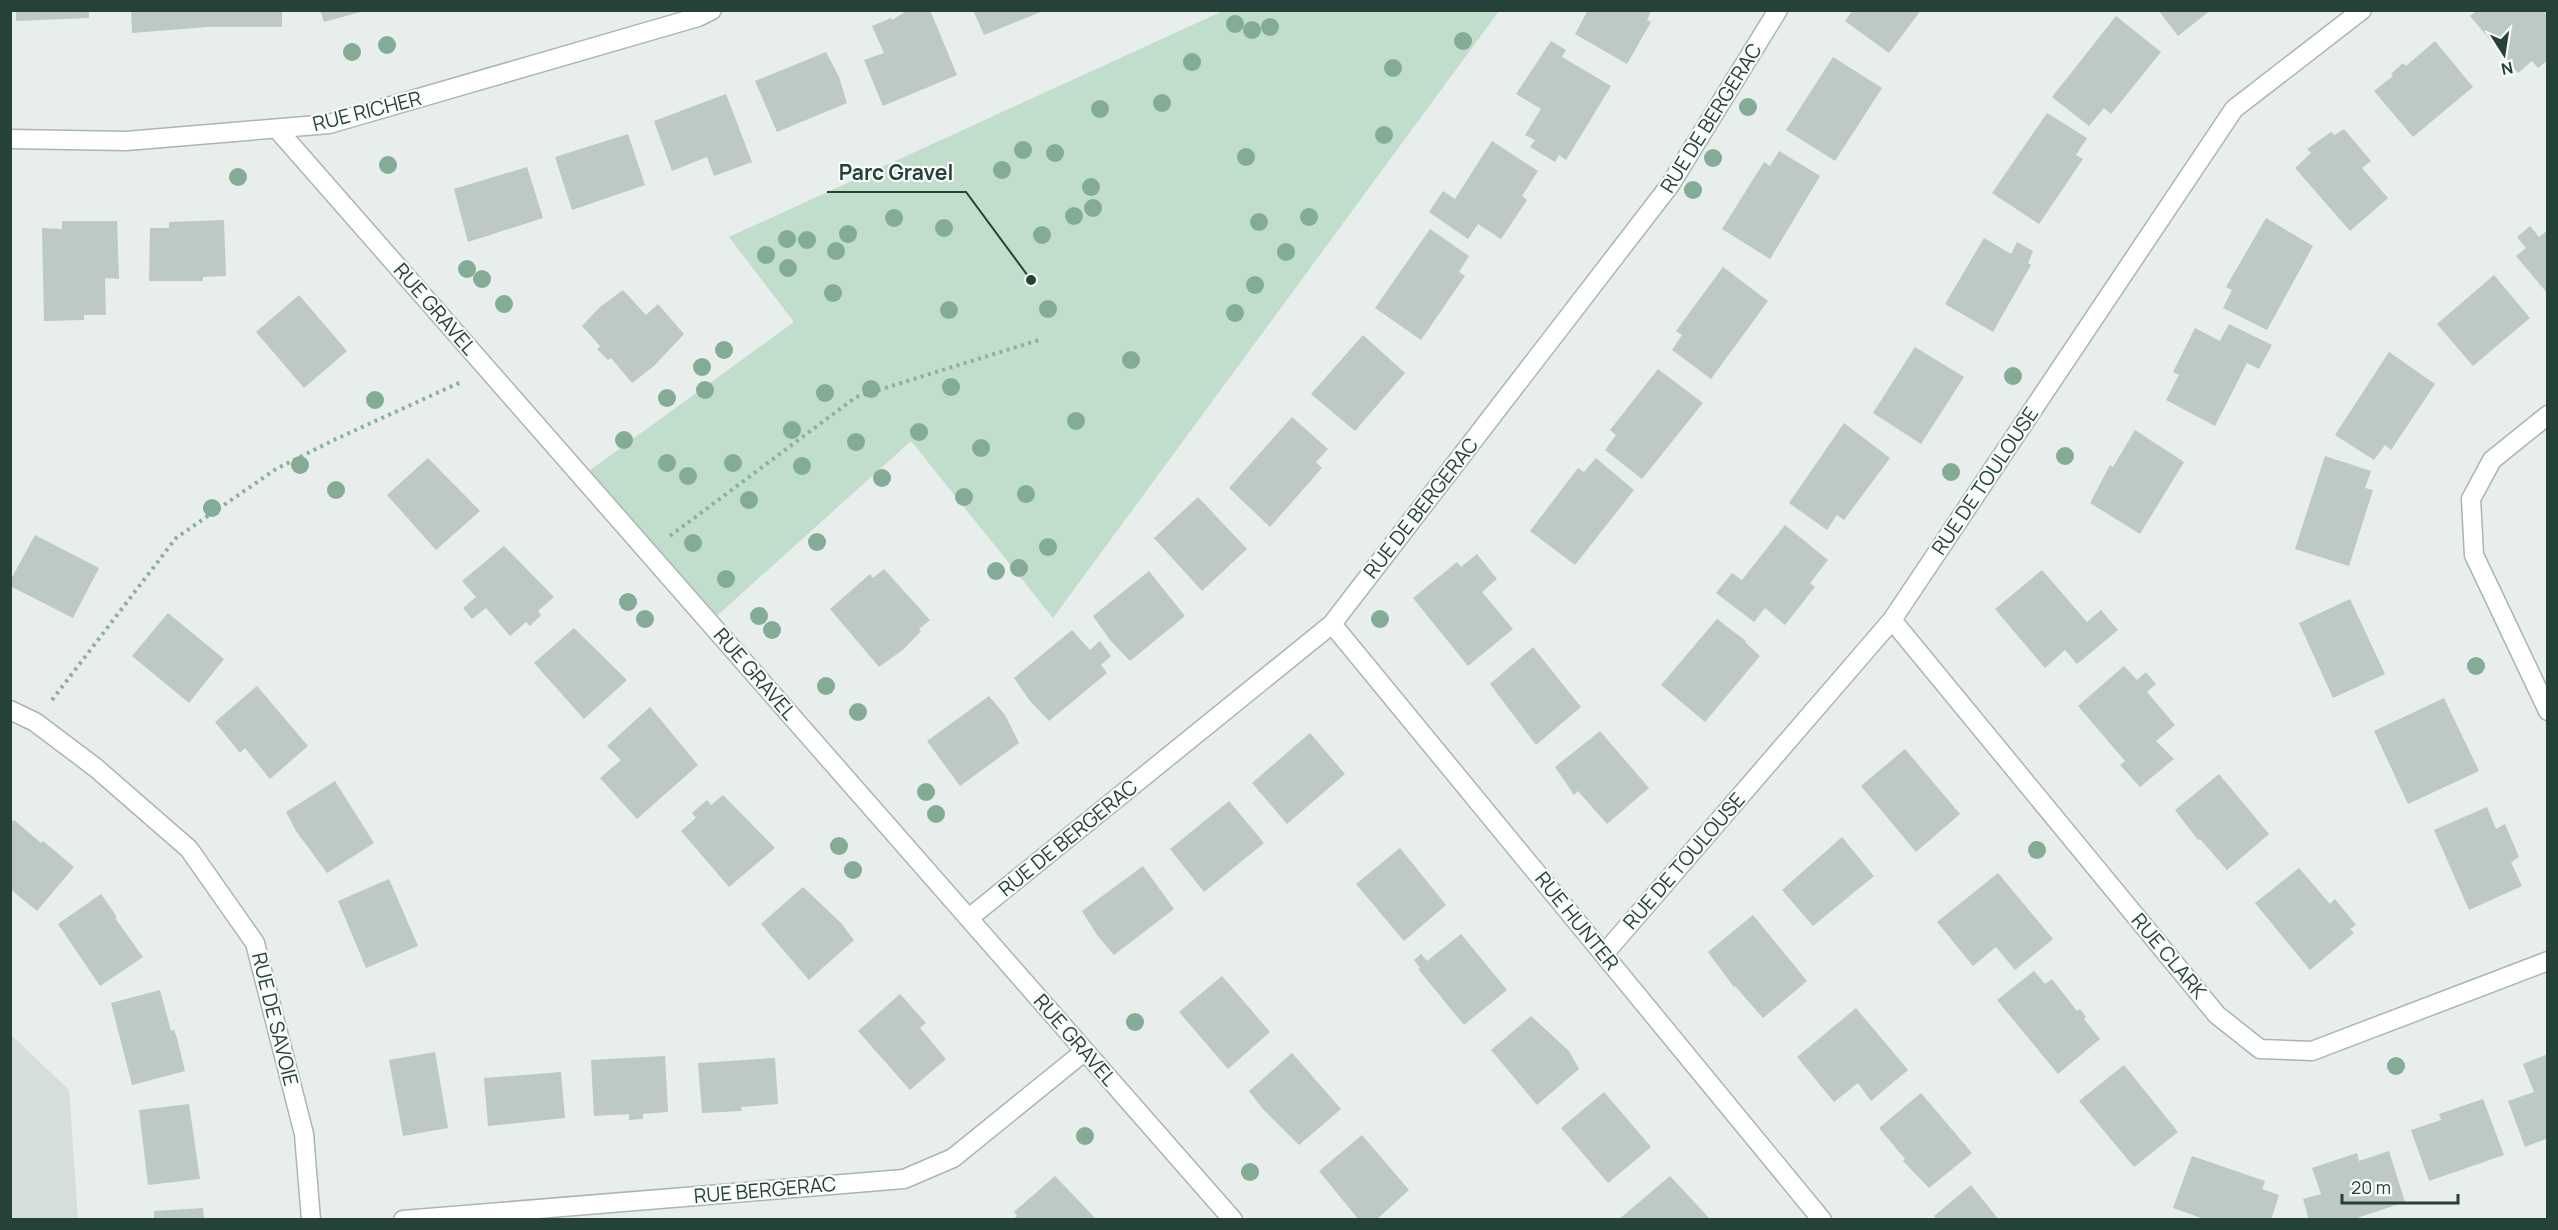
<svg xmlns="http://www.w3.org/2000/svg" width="2558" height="1230" font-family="Manrope,sans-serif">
  <rect width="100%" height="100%" fill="#e7eeeb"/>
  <!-- built -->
  <path fill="#d5deda" d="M 10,1034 L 69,1090 L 78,1219 L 11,1219 Z"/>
  <!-- green -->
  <path fill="#c1ddcb" d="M 1223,11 L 1499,11 L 1053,618 L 911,441 L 710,622 L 582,476 L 794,322 L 729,237 Z"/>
  <!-- building -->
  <path fill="#bcc9c5" d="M 16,10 L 89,10 L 89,18 L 16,21 Z
    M 131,10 L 282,10 L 282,27 L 207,27 L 132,33 Z
    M 320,10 L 364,10 L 364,11 L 324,22 Z
    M 908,10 L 930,10 L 957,75 L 883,106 L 864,60 L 884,53 L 872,26 L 891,18 L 892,20 Z
    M 973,10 L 1043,10 L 1043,11 L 984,35 Z
    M 1588,10 L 1652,10 L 1647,20 L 1651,22 L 1627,64 L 1575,34 Z
    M 1853,10 L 1921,10 L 1889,53 L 1845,21 Z
    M 2158,10 L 2211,10 L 2178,36 Z
    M 2478,10 L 2543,10 L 2548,16 L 2548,47 L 2545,50 L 2548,53 L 2548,60 L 2538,68 L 2532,61 L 2518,73 L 2470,16 Z
    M 2116,16 L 2161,52 L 2111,114 L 2104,108 L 2089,126 L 2052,97 Z
    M 1551,41 L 1566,50 L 1562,57 L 1611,86 L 1566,160 L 1559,155 L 1555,162 L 1530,147 L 1535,140 L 1525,135 L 1541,109 L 1516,94 Z
    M 2435,41 L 2473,87 L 2413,137 L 2374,91 L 2393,76 L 2391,74 L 2403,63 L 2406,66 Z
    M 826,52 L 839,77 L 847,103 L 777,132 L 755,81 Z
    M 1833,57 L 1882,88 L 1835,161 L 1786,130 Z
    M 726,94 L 752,162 L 714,176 L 707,157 L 672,171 L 654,121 Z
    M 2047,113 L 2087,138 L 2076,155 L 2083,159 L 2039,224 L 1992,193 Z
    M 2344,129 L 2371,161 L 2362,168 L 2388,198 L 2350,231 L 2295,168 L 2311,153 L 2307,149 L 2331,132 L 2335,135 Z
    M 628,134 L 645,185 L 572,210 L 555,157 Z
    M 1492,141 L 1538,171 L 1522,196 L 1527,200 L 1501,239 L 1478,224 L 1468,239 L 1429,212 L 1443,191 L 1455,199 Z
    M 1779,151 L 1820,176 L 1770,259 L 1722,229 L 1764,162 L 1770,166 Z
    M 527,167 L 543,218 L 468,242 L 454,189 Z
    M 2266,218 L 2313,246 L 2267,330 L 2223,308 L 2232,290 L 2226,287 Z
    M 224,220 L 226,276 L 203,277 L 203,281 L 149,281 L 150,228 L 169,228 L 169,222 Z
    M 62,221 L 117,221 L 119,279 L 105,278 L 106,315 L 84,315 L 84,320 L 44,321 L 42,228 L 62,229 Z
    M 2530,226 L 2539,237 L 2548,230 L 2548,294 L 2516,256 L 2526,248 L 2517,237 Z
    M 1430,229 L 1469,256 L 1459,272 L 1465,276 L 1421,340 L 1375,308 Z
    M 1984,238 L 2011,254 L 2017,242 L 2033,251 L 2028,263 L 2031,265 L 1993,332 L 1945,304 Z
    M 1723,267 L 1768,301 L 1711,379 L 1672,350 L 1682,335 L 1676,331 Z
    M 2494,275 L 2530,318 L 2473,366 L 2437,324 Z
    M 623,290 L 646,315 L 658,304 L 684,334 L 654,366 L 632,383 L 611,358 L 608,360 L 597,349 L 600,346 L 582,326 L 600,307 Z
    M 299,295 L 347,351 L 304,388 L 256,332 Z
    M 2229,324 L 2272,345 L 2259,369 L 2247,363 L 2215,426 L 2166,400 L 2179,375 L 2173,372 L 2195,328 L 2220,341 Z
    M 1363,335 L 1405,373 L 1355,431 L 1311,394 Z
    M 1915,347 L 1964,377 L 1921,444 L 1873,413 Z
    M 2389,352 L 2435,384 L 2391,450 L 2385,445 L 2374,460 L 2335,435 Z
    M 1658,369 L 1703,403 L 1642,479 L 1605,450 L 1616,435 L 1610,430 Z
    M 1292,417 L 1328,449 L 1316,462 L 1322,468 L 1270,527 L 1229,488 Z
    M 1844,423 L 1890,458 L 1844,520 L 1837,515 L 1827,530 L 1789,503 Z
    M 2135,430 L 2184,462 L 2140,534 L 2090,503 L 2110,465 L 2113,467 Z
    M 2325,456 L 2371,471 L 2365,488 L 2373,490 L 2349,566 L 2295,549 Z
    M 428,458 L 480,511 L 436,550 L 387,495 Z
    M 1596,458 L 1634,490 L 1575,565 L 1530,531 L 1578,468 L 1584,472 Z
    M 1198,497 L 1247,549 L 1202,591 L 1154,538 Z
    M 1785,525 L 1828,560 L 1810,583 L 1815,587 L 1785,625 L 1765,608 L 1754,622 L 1716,593 L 1732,573 L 1742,580 Z
    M 35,535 L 99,568 L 73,618 L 10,586 L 10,581 Z
    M 504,546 L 554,597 L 538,611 L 541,615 L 530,626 L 526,622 L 510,636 L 486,608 L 472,619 L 463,608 L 476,597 L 462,581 Z
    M 1477,554 L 1497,579 L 1482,592 L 1513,629 L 1468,666 L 1413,598 L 1457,562 L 1461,567 Z
    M 884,569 L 930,620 L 919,629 L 921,631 L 904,649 L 879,667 L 830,609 L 870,574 L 873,578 Z
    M 2042,570 L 2087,622 L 2101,610 L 2118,630 L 2077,664 L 2065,650 L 2045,668 L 1995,609 Z
    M 1149,571 L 1185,616 L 1130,661 L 1110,640 L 1093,616 Z
    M 2350,599 L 2385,674 L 2333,698 L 2299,623 Z
    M 168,613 L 224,659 L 189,703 L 132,656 Z
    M 1717,619 L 1746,641 L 1745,642 L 1760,656 L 1705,722 L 1661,685 Z
    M 574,628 L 627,680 L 584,719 L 534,663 Z
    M 1072,630 L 1090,650 L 1100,641 L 1111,656 L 1101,665 L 1107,673 L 1049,721 L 1030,701 L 1014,678 Z
    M 1533,647 L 1581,707 L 1536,745 L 1490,684 Z
    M 2124,666 L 2137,680 L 2146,672 L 2156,684 L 2147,692 L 2175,725 L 2156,741 L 2174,759 L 2140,787 L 2120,765 L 2125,761 L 2078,706 Z
    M 257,686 L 308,746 L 270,779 L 245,748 L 240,753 L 215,722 Z
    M 989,696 L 1005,715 L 1019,743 L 960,786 L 927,741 Z
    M 2444,698 L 2479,771 L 2408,804 L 2374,731 Z
    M 650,707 L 698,765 L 637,819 L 600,778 L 621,760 L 607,746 Z
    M 1600,731 L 1649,788 L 1607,824 L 1578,791 L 1574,795 L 1555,767 Z
    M 1310,733 L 1345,774 L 1287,824 L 1252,783 Z
    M 1905,749 L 1960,814 L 1916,852 L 1861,786 Z
    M 2219,774 L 2269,834 L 2227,870 L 2200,839 L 2198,840 L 2175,810 Z
    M 335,781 L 374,843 L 327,873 L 296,831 L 286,812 Z
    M 723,795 L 775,848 L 729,887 L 681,831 L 696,818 L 692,813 L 707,800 L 711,805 Z
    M 1229,801 L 1264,843 L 1204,892 L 1170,849 Z
    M 2487,807 L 2496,829 L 2505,824 L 2519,857 L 2511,862 L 2522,886 L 2469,910 L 2434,830 Z
    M 14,820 L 41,843 L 43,841 L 74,867 L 37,911 L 10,889 L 10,824 Z
    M 1842,837 L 1874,876 L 1813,926 L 1782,890 Z
    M 1400,848 L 1446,905 L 1404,941 L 1356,884 Z
    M 1143,866 L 1174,909 L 1114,955 L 1097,935 L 1082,911 Z
    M 2299,868 L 2330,904 L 2335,899 L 2356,925 L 2350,929 L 2354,933 L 2310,970 L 2255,903 Z
    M 1998,873 L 2053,939 L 2015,970 L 1996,947 L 1973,966 L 1937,922 Z
    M 389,879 L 418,946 L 366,968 L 338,901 Z
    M 803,887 L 841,923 L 854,940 L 809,980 L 761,924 Z
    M 101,894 L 117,917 L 115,918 L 143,957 L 100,986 L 58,924 Z
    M 1753,915 L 1807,981 L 1763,1018 L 1735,986 L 1734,987 L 1708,952 Z
    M 1461,934 L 1507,990 L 1464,1025 L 1418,969 L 1420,968 L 1414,960 L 1421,954 L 1427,961 Z
    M 2034,971 L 2045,984 L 2052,979 L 2077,1011 L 2080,1009 L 2086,1017 L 2084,1019 L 2100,1039 L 2058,1074 L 1997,1000 Z
    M 1222,976 L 1270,1032 L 1228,1069 L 1179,1012 Z
    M 160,990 L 171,1031 L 174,1030 L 177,1038 L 185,1071 L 132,1085 L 111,1003 Z
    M 900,994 L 926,1023 L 920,1028 L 946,1059 L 910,1090 L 858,1031 Z
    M 1856,1008 L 1908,1070 L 1871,1101 L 1858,1083 L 1834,1102 L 1797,1057 Z
    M 1531,1016 L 1569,1051 L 1579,1069 L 1537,1105 L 1491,1050 Z
    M 435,1052 L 448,1128 L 403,1136 L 389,1060 Z
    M 1292,1053 L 1341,1109 L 1299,1145 L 1263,1109 L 1249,1091 Z
    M 2548,1054 L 2548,1138 L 2525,1147 L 2508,1101 L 2534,1092 L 2523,1064 Z
    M 665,1056 L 668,1112 L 643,1114 L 643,1119 L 629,1120 L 629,1114 L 594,1116 L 591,1060 Z
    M 775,1058 L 778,1104 L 741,1107 L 742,1111 L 702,1113 L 698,1063 Z
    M 2124,1065 L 2178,1132 L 2134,1167 L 2079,1101 Z
    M 561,1072 L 565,1118 L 488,1126 L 484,1078 Z
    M 1604,1092 L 1651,1147 L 1608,1183 L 1561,1128 Z
    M 1921,1093 L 1972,1153 L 1929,1188 L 1903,1161 L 1905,1159 L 1879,1128 Z
    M 2483,1099 L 2504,1155 L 2429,1181 L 2411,1130 L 2441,1120 L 2439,1114 Z
    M 189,1104 L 200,1179 L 148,1185 L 139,1110 Z
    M 1362,1135 L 1409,1190 L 1376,1220 L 1359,1220 L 1319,1171 Z
    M 2389,1151 L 2405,1202 L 2351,1220 L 2309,1220 L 2303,1199 L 2321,1194 L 2312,1168 L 2357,1153 L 2359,1161 Z
    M 2192,1156 L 2265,1181 L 2262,1189 L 2279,1195 L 2271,1220 L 2207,1220 L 2173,1208 Z
    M 1055,1176 L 1097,1220 L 1012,1220 L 1017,1216 L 1014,1212 Z
    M 1670,1176 L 1711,1220 L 1618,1220 Z
    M 1971,1185 L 1999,1220 L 1937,1220 L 1934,1216 Z
    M 203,1208 L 204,1220 L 154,1220 L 154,1211 Z"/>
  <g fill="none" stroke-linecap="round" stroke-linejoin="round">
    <!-- minor casing -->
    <g stroke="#a9b6b2" stroke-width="21">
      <path id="minor" d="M 277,129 L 1233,1220
        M 10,139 L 126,141 L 329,124 L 698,17 L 712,10
        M 2548,415 L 2492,460 L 2471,499 L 2474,555 L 2548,711
        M 1892,620 L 2217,1015 L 2260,1049 L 2312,1051 L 2548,961
        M 1332,624 L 1822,1220
        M 10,710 L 35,722 L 96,768 L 189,849 L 255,943 L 304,1134 L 311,1220
        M 969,918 L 1332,624 L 1670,185 L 1778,10
        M 1604,954 L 1892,620 L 2234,109 L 2362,10
        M 403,1220 L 904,1179 L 953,1158 L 1085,1051"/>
    </g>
    <!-- path -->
    <path stroke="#89afa6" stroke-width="4" stroke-dasharray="3 4.5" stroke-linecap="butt" d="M 670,536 L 856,397 L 1039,340
      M 52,700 L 176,538 L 276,469 L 336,439 L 461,382"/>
    <!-- minor -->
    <use href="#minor" stroke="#fff" stroke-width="18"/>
  </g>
  <!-- trees -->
  <g fill="#84ab96">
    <circle cx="1235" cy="24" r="9"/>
    <circle cx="1270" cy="27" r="9"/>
    <circle cx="1252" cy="30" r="9"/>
    <circle cx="1463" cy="41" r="9"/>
    <circle cx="387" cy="45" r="9"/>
    <circle cx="352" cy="52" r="9"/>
    <circle cx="1192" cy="62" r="9"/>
    <circle cx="1393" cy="68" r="9"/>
    <circle cx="1162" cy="103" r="9"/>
    <circle cx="1748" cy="107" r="9"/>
    <circle cx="1100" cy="109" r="9"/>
    <circle cx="1384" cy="135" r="9"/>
    <circle cx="1023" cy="150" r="9"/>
    <circle cx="1055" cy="153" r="9"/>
    <circle cx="1246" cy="157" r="9"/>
    <circle cx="1713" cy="158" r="9"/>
    <circle cx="388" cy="165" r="9"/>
    <circle cx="1002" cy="170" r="9"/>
    <circle cx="238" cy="177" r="9"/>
    <circle cx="1091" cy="187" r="9"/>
    <circle cx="1693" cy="190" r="9"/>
    <circle cx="1093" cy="208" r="9"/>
    <circle cx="1074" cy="216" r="9"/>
    <circle cx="1309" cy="217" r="9"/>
    <circle cx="894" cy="218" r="9"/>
    <circle cx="1259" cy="222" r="9"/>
    <circle cx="944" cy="228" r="9"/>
    <circle cx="848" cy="234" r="9"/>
    <circle cx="1042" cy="235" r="9"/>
    <circle cx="787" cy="239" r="9"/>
    <circle cx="807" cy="240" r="9"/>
    <circle cx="836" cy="251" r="9"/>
    <circle cx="1286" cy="252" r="9"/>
    <circle cx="766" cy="255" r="9"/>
    <circle cx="788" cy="268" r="9"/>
    <circle cx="467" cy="269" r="9"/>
    <circle cx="482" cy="279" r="9"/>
    <circle cx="1255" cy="285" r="9"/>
    <circle cx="833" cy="293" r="9"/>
    <circle cx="504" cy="304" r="9"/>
    <circle cx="1048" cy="309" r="9"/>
    <circle cx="949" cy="310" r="9"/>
    <circle cx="1235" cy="313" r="9"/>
    <circle cx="724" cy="350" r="9"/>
    <circle cx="1131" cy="360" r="9"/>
    <circle cx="702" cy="367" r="9"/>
    <circle cx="2013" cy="376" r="9"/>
    <circle cx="951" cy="387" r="9"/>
    <circle cx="871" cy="389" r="9"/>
    <circle cx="705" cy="390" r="9"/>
    <circle cx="825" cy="393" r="9"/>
    <circle cx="667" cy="398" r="9"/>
    <circle cx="375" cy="400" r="9"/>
    <circle cx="1076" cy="421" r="9"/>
    <circle cx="792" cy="430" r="9"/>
    <circle cx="919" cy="432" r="9"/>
    <circle cx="624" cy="440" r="9"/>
    <circle cx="856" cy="442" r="9"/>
    <circle cx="981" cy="448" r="9"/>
    <circle cx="2065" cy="456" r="9"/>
    <circle cx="667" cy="463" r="9"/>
    <circle cx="733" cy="463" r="9"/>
    <circle cx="300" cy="465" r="9"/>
    <circle cx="802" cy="466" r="9"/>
    <circle cx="1951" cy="472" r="9"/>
    <circle cx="688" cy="476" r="9"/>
    <circle cx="882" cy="478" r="9"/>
    <circle cx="336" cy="490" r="9"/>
    <circle cx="1026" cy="494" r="9"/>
    <circle cx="964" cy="497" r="9"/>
    <circle cx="749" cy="500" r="9"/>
    <circle cx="212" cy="508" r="9"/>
    <circle cx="817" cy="542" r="9"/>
    <circle cx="693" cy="543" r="9"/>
    <circle cx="1048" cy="547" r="9"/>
    <circle cx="1019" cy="568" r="9"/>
    <circle cx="996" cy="571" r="9"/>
    <circle cx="726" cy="579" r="9"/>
    <circle cx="628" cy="602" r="9"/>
    <circle cx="759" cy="616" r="9"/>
    <circle cx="645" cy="619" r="9"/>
    <circle cx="1380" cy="619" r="9"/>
    <circle cx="772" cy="630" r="9"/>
    <circle cx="2476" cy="666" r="9"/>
    <circle cx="826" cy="686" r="9"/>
    <circle cx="858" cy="712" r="9"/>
    <circle cx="926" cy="792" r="9"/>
    <circle cx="936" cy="814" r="9"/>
    <circle cx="839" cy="846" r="9"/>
    <circle cx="2037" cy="850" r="9"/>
    <circle cx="853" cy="870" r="9"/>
    <circle cx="1135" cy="1022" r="9"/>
    <circle cx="2396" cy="1066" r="9"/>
    <circle cx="1085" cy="1136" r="9"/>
    <circle cx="1250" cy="1172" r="9"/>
  </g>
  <g text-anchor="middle" stroke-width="4.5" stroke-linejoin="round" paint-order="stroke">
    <!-- street labels -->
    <g font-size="20" fill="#26403a" stroke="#f7fbf9">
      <text transform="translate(367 111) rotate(-14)" y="7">RUE RICHER</text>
      <text transform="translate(1711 118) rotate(-58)" y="7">RUE DE BERGERAC</text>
      <text transform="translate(435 309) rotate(49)" y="7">RUE GRAVEL</text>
      <text transform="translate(1985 481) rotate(-56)" y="7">RUE DE TOULOUSE</text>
      <text transform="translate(1421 508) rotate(-52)" y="7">RUE DE BERGERAC</text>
      <text transform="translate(755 674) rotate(49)" y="7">RUE GRAVEL</text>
      <text transform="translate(1068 838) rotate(-39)" y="7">RUE DE BERGERAC</text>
      <text transform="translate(1684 861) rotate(-49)" y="7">RUE DE TOULOUSE</text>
      <text transform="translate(1577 921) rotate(51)" y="7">RUE HUNTER</text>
      <text transform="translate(2169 956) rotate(50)" y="7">RUE CLARK</text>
      <text transform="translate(275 1019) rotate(76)" y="7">RUE DE SAVOIE</text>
      <text transform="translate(1075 1040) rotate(49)" y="7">RUE GRAVEL</text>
      <text transform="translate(765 1190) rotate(-5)" y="7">RUE BERGERAC</text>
    </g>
  </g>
  <!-- callouts -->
  <path fill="none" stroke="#26403a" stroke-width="2" d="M1031 280L966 192H827"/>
  <circle fill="#26403a" stroke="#f7fbf9" stroke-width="2" cx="1031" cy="280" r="6"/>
  <g font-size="21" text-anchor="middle" font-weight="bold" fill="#26403a" stroke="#f7fbf9" stroke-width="4.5" stroke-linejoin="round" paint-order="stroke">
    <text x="896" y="180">Parc Gravel</text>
  </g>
  <!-- border -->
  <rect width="2558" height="1230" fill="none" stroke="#26403a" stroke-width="24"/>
  <!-- north arrow -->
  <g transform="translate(2504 54) rotate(168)" stroke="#f7fbf9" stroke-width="4.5" paint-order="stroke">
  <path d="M0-4.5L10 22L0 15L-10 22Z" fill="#26403a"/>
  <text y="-9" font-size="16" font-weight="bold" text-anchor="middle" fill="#26403a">N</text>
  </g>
  <!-- scale -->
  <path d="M2342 1194v9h116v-9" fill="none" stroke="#26403a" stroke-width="3"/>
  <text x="2351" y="1194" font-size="18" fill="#26403a" stroke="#f7fbf9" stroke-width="4.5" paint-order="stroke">20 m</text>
</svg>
